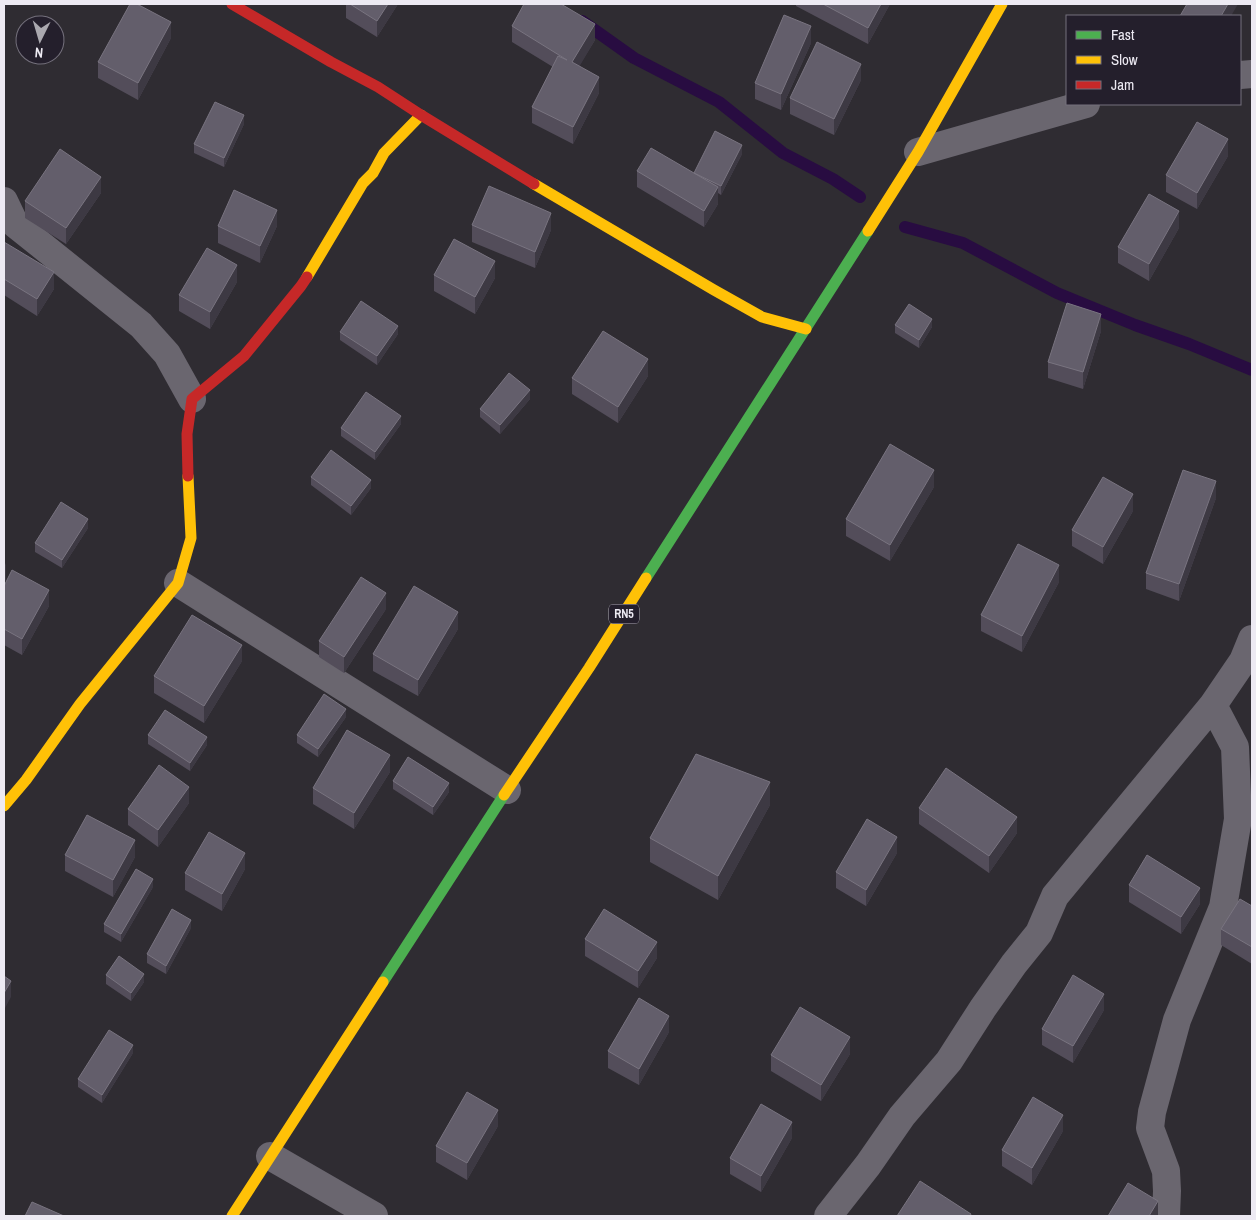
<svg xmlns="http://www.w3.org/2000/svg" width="1256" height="1220" font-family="'Archivo Narrow',sans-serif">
  <rect width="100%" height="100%" fill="#2f2c32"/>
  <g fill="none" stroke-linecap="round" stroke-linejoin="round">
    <!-- stream -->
    <path stroke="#280c41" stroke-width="12" d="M 582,21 L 634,58 L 719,102 L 783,153 L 833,179 L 860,197
      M 905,227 L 963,243 L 1057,293 L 1135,325 L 1189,344 L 1252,370"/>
    <!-- street -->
    <path stroke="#6a666f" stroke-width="28" d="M 1240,75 L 1252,74
      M 918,152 L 1086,104
      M 4,201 L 15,224 L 141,325 L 167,354 L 192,399
      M 178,583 L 507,790
      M 270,1156 L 374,1216
      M 828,1216 L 868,1165 L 902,1116 L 949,1061 L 983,1008 L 1014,964 L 1039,933 L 1055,896 L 1213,705
      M 1166,1216 L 1167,1191 L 1166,1171 L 1150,1128 L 1152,1112 L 1177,1020 L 1223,907 L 1238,819 L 1235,747 L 1213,705 L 1243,661 L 1252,639"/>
    <!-- fast -->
    <path stroke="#4caf50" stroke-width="11" d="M 646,578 L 868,231
      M 383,982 L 504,795"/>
    <!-- slow -->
    <path stroke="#ffc107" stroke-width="11" d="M 534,184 L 714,290 L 762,317 L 806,329
      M 868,231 L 918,152 L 1002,4
      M 307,277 L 363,183 L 373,173 L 384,153 L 421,115
      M 504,795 L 589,668 L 646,578
      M 4,806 L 26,780 L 80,704 L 178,583 L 191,538 L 188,476
      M 232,1216 L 383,982"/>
    <!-- jam -->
    <path stroke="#c62828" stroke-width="11" d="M 232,4 L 331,62 L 378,87 L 421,115 L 534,184
      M 188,476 L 187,434 L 192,399 L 244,356 L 301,286 L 307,277"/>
  </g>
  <!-- wall -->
  <path fill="#534d5a" d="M 346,4 L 398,4 L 377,37 L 346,18 Z
    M 796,4 L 890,4 L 868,44 L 796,6 Z
    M 512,26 L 595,40 L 579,66 L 599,93 L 573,144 L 532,123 L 532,107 L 553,67 L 512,42 Z
    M 171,38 L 138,100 L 98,78 L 98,62 Z
    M 811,43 L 781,110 L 755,99 L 755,83 Z
    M 861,80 L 834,135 L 790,114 L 790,98 Z
    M 244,124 L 224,167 L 194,153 L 194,144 Z
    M 742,154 L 721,195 L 718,193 L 718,204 L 704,227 L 637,187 L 637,171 L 694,173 Z
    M 1228,156 L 1197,209 L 1166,192 L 1166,175 Z
    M 101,193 L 66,244 L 25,218 L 25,201 Z
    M 472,225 L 551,230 L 535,268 L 472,242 Z
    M 218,226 L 277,226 L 260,263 L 218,243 Z
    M 1179,228 L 1149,281 L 1118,263 L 1118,247 Z
    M 4,242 L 54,289 L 37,316 L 4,295 Z
    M 434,275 L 495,278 L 475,314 L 434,291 Z
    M 237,282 L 210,329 L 179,311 L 179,295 Z
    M 895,325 L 932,327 L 919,348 L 895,333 Z
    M 1101,331 L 1083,389 L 1048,378 L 1048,362 Z
    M 340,332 L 398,334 L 377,365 L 340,340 Z
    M 648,376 L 618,423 L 572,394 L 572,378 Z
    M 530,399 L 500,434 L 480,417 L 480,409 Z
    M 401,424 L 375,460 L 341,436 L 341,428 Z
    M 311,477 L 371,488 L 351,515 L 311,485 Z
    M 934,487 L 890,561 L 846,536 L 846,519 Z
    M 1216,498 L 1179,601 L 1146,589 L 1146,573 Z
    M 1133,511 L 1103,564 L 1072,546 L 1072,530 Z
    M 88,528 L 62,568 L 35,552 L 35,543 Z
    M 1059,582 L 1022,652 L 981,631 L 981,615 Z
    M 4,586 L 49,606 L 22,655 L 4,645 Z
    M 386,609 L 344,673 L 319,657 L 319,641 Z
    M 458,629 L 418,696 L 373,671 L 373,654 Z
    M 242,661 L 204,723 L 154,693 L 154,676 Z
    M 346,717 L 318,757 L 297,743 L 297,735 Z
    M 148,735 L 207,745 L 190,771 L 148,744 Z
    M 390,772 L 354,829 L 313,804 L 313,788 Z
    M 393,781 L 449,792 L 433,815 L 393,789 Z
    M 189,803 L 158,847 L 128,825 L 128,809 Z
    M 770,805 L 718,900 L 650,862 L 650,838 Z
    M 919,808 L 1017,833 L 989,873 L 919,824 Z
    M 897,853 L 866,906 L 836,888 L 836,872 Z
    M 65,855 L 135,857 L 113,897 L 65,871 Z
    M 245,869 L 222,911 L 185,890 L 185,873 Z
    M 1129,885 L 1200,904 L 1181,934 L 1129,902 Z
    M 153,887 L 121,942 L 104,932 L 104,924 Z
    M 1252,906 L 1252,964 L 1221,945 L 1221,929 Z
    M 191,928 L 166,974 L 147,963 L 147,954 Z
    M 585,939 L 657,958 L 638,988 L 585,956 Z
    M 106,975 L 144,982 L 131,1001 L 106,984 Z
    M 1104,1010 L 1073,1063 L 1042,1045 L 1042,1029 Z
    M 669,1032 L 639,1085 L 608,1068 L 608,1051 Z
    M 133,1053 L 102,1103 L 78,1087 L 78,1079 Z
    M 850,1054 L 821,1101 L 771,1071 L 771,1055 Z
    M 498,1126 L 467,1180 L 436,1162 L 436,1146 Z
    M 1063,1131 L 1032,1185 L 1002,1166 L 1002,1150 Z
    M 792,1138 L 761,1192 L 730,1174 L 730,1158 Z"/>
  <!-- shaded-wall -->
  <path fill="#3d3943" d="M 388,4 L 398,4 L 377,37 L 377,21 Z
    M 881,4 L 890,4 L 868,44 L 868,28 Z
    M 1228,4 L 1238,4 L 1231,16 L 1221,16 Z
    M 171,22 L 171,38 L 138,100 L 138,83 Z
    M 595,24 L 595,40 L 572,79 L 572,62 Z
    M 811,26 L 811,43 L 781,110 L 781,94 Z
    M 861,64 L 861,80 L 834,135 L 834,119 Z
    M 599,77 L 599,93 L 573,144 L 573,127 Z
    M 244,115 L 244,124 L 224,167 L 224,158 Z
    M 1228,139 L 1228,156 L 1197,209 L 1197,193 Z
    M 742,145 L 742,154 L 721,195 L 721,186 Z
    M 101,177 L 101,193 L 66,244 L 66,228 Z
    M 718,187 L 718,204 L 704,227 L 704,211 Z
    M 277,210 L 277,226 L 260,263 L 260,246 Z
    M 1179,211 L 1179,228 L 1149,281 L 1149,264 Z
    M 551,213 L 551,230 L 535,268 L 535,252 Z
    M 495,261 L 495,278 L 475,314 L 475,297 Z
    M 237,265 L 237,282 L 210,329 L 210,312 Z
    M 54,272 L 54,289 L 37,316 L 37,299 Z
    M 1101,314 L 1101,331 L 1083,389 L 1083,372 Z
    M 932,319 L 932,327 L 919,348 L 919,340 Z
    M 398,326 L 398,334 L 377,365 L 377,356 Z
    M 648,359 L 648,376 L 618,423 L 618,407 Z
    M 530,390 L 530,399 L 500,434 L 500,425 Z
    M 401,416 L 401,424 L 375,460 L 375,452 Z
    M 934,470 L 934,487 L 890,561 L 890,545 Z
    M 371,480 L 371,488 L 351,515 L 351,506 Z
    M 1216,481 L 1216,498 L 1179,601 L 1179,584 Z
    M 1133,494 L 1133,511 L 1103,564 L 1103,547 Z
    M 88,519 L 88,528 L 62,568 L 62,560 Z
    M 6,563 L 6,580 L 4,583 L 4,567 Z
    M 1059,565 L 1059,582 L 1022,652 L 1022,636 Z
    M 49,590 L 49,606 L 22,655 L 22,639 Z
    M 386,593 L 386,609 L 344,673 L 344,657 Z
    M 458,612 L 458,629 L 418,696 L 418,680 Z
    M 242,645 L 242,661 L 204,723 L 204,706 Z
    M 346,709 L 346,717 L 318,757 L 318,749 Z
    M 207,737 L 207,745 L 190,771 L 190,763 Z
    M 390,755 L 390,772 L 354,829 L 354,813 Z
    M 770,782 L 770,805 L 718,900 L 718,876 Z
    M 449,783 L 449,792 L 433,815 L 433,807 Z
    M 189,787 L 189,803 L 158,847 L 158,830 Z
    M 1017,817 L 1017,833 L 989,873 L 989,856 Z
    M 897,837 L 897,853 L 866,906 L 866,890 Z
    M 135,840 L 135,857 L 113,897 L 113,880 Z
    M 245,853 L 245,869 L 222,911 L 222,894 Z
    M 153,879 L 153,887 L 121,942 L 121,934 Z
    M 1200,888 L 1200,904 L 1181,934 L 1181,917 Z
    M 191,920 L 191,928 L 166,974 L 166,966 Z
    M 657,942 L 657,958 L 638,988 L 638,971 Z
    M 144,974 L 144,982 L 131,1001 L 131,993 Z
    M 11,981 L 11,997 L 4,1010 L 4,993 Z
    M 1104,994 L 1104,1010 L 1073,1063 L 1073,1046 Z
    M 669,1016 L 669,1032 L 639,1085 L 639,1069 Z
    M 850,1037 L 850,1054 L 821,1101 L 821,1085 Z
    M 133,1045 L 133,1053 L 102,1103 L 102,1095 Z
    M 498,1110 L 498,1126 L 467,1180 L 467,1163 Z
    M 1063,1115 L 1063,1131 L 1032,1185 L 1032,1168 Z
    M 792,1122 L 792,1138 L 761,1192 L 761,1176 Z
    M 1158,1201 L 1158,1216 L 1149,1216 Z"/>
  <!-- building -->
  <path fill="#635e6b" stroke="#797480" d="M 130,4 L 137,4 L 171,22 L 138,83 L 98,62 Z
    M 350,4 L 388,4 L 377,21 Z
    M 524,4 L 561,4 L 595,24 L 572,62 L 599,77 L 573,127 L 532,107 L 558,56 L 567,60 L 512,26 Z
    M 823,4 L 881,4 L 868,28 Z
    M 1187,4 L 1228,4 L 1221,16 L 1180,16 Z
    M 784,15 L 811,26 L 781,94 L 755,83 Z
    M 817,42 L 861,64 L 834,119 L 790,98 Z
    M 215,102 L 244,115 L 224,158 L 194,144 Z
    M 1197,122 L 1228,139 L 1197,193 L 1166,175 Z
    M 715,131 L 742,145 L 721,186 L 694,173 Z
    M 651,148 L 718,187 L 704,211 L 637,171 Z
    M 60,149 L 101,177 L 66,228 L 25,201 Z
    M 489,186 L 551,213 L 535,252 L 472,225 Z
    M 234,190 L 277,210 L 260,246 L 218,226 Z
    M 1149,194 L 1179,211 L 1149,264 L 1118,247 Z
    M 454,239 L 495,261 L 475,297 L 434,275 Z
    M 4,242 L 54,272 L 37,299 L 4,279 Z
    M 207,248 L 237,265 L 210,312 L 179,295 Z
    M 361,301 L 398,326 L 377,356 L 340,332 Z
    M 1067,303 L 1101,314 L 1083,372 L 1048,362 Z
    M 909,304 L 932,319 L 919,340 L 895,325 Z
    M 603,331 L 648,359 L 618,407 L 572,378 Z
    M 509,373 L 530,390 L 500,425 L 480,409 Z
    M 366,392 L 401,416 L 375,452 L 341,428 Z
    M 890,444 L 934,470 L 890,545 L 846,519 Z
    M 331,450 L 371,480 L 351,506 L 311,477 Z
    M 1183,470 L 1216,481 L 1179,584 L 1146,573 Z
    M 1103,477 L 1133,494 L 1103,547 L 1072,530 Z
    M 61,502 L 88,519 L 62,560 L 35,543 Z
    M 1018,544 L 1059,565 L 1022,636 L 981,615 Z
    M 12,570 L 49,590 L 22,639 L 4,629 L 4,586 Z
    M 361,577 L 386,593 L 344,657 L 319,641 Z
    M 414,586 L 458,612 L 418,680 L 373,654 Z
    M 192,615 L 242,645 L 204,706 L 154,676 Z
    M 324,694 L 346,709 L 318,749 L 297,735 Z
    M 165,710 L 207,737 L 190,763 L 148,735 Z
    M 347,730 L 390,755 L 354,813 L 313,788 Z
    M 696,754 L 770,782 L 718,876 L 650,838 Z
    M 408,757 L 449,783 L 433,807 L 393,781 Z
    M 159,765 L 189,787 L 158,830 L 128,809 Z
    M 946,768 L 1017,817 L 989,856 L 919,808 Z
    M 87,815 L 135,840 L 113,880 L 65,855 Z
    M 867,819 L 897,837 L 866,890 L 836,872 Z
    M 209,832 L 245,853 L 222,894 L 185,873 Z
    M 1147,855 L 1200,888 L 1181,917 L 1129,885 Z
    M 136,869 L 153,879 L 121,934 L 104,924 Z
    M 1240,899 L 1252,906 L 1252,947 L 1221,929 Z
    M 172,909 L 191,920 L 166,966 L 147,954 Z
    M 604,909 L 657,942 L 638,971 L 585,939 Z
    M 119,956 L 144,974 L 131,993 L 106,975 Z
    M 1073,975 L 1104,994 L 1073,1046 L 1042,1029 Z
    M 4,976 L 11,981 L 4,993 Z
    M 639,998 L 669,1016 L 639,1069 L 608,1051 Z
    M 800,1007 L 850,1037 L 821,1085 L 771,1055 Z
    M 109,1030 L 133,1045 L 102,1095 L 78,1079 Z
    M 467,1092 L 498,1110 L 467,1163 L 436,1146 Z
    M 1033,1097 L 1063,1115 L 1032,1168 L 1002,1150 Z
    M 761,1104 L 792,1122 L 761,1176 L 730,1158 Z
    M 920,1181 L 971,1214 L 970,1216 L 897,1216 Z
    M 1128,1183 L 1158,1201 L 1149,1216 L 1108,1216 Z
    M 32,1202 L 64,1216 L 25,1216 Z"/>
  <g text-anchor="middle" stroke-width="5" stroke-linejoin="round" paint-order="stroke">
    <!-- shield labels -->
    <rect fill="#241f2c" stroke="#b1adb7" stroke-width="1" x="609" y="604.5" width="30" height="19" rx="4"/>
    <g font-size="12" font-weight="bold" fill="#edeaf3">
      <text x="624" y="618">RN5</text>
    </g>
  </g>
  <!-- border -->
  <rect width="1256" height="1220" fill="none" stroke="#edeaf3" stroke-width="10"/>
  <!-- legend -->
  <rect x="1066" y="15" width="175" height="90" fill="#241f2c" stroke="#74707c"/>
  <rect x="1076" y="31" width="25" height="8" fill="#4caf50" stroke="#74707c"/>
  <text x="1111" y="40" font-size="15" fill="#edeaf3">Fast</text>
  <rect x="1076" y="56" width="25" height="8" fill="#ffc107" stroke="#74707c"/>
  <text x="1111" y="65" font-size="15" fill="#edeaf3">Slow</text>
  <rect x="1076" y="81" width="25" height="8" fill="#c62828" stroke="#74707c"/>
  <text x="1111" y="90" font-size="15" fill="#edeaf3">Jam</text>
  <!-- north arrow -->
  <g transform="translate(40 40) rotate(185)"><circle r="24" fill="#241f2c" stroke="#74707c"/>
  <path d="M0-4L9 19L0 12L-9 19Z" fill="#aaa8af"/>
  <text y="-8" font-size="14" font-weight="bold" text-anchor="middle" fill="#edeaf3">N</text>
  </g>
</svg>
